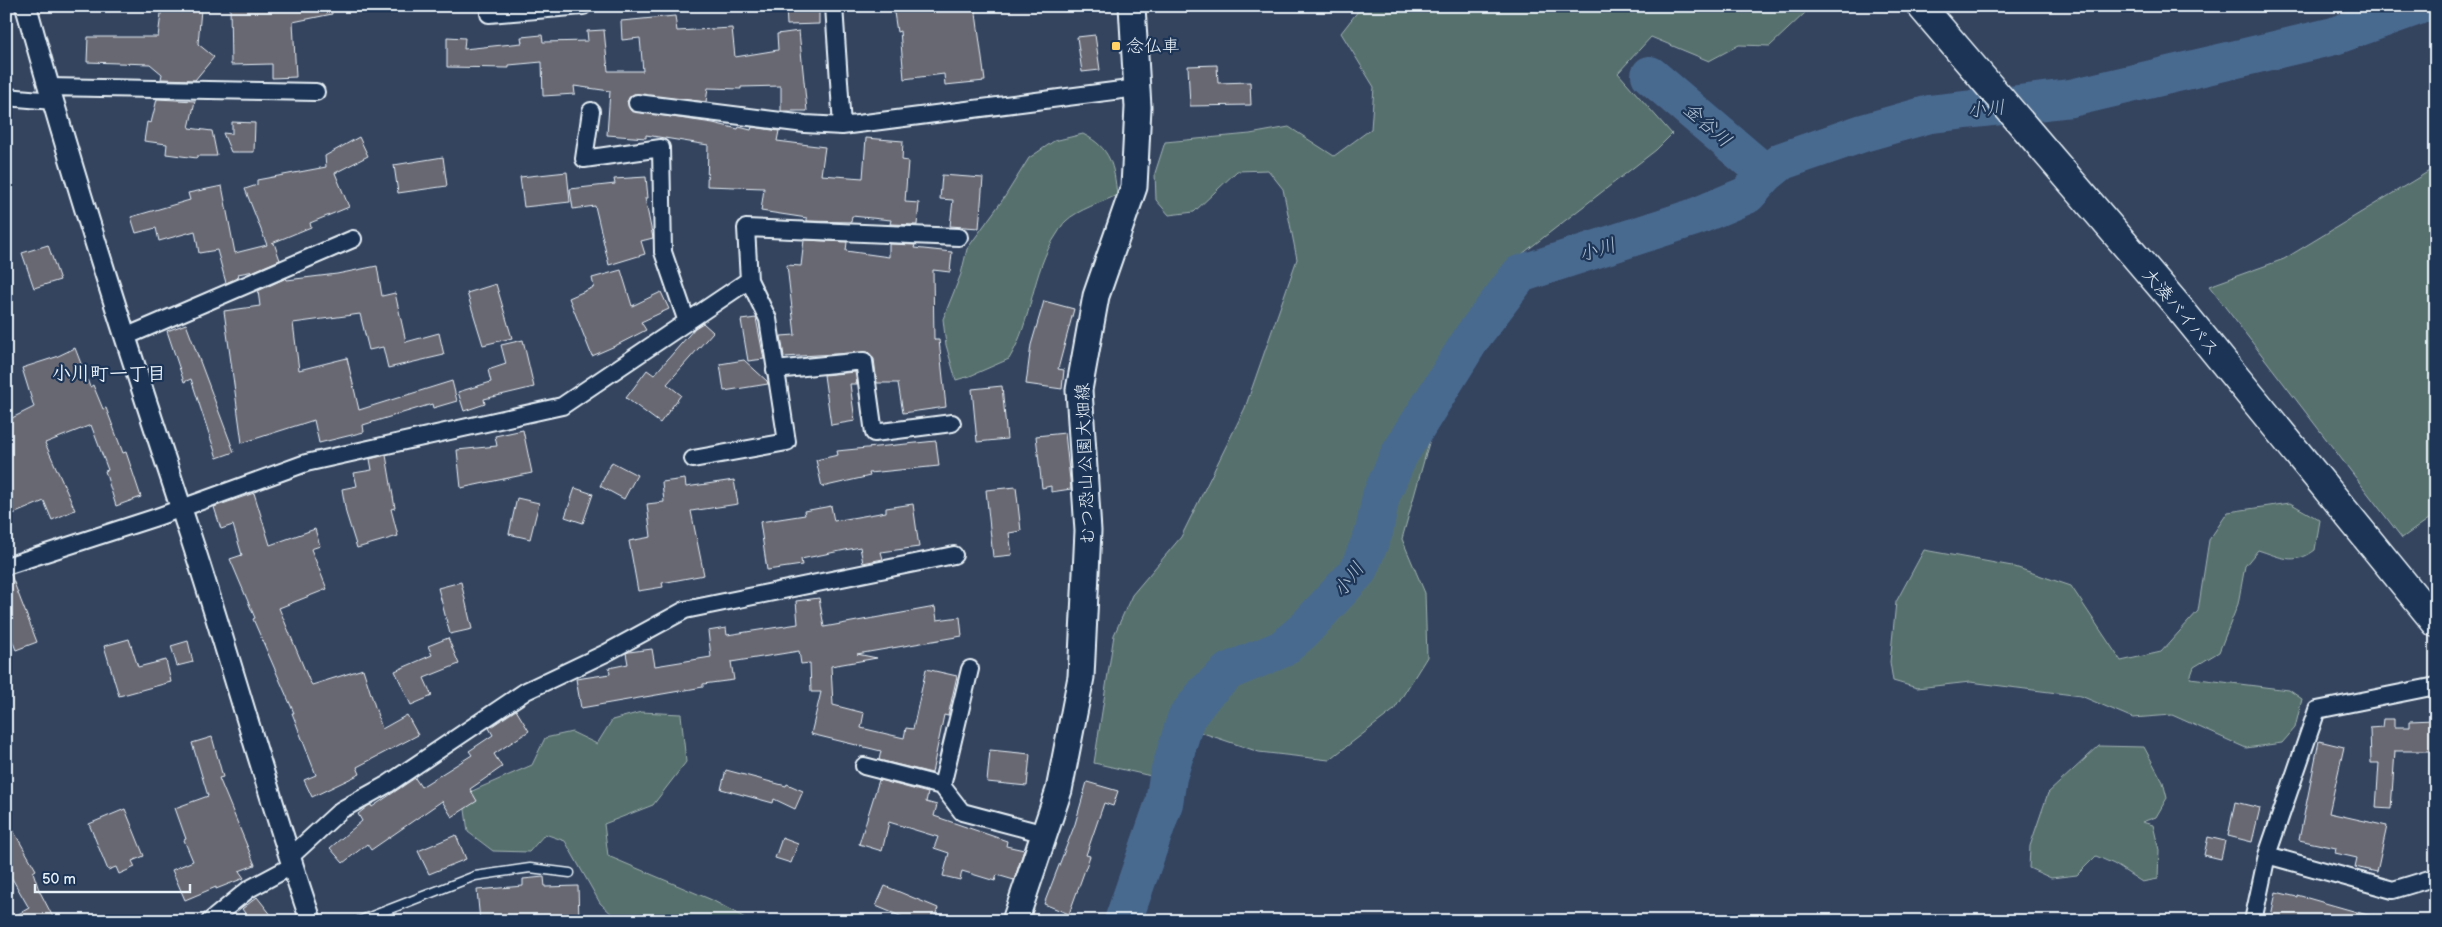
<svg xmlns="http://www.w3.org/2000/svg" width="2442" height="927" font-family="'Balsamiq Sans','Klee One',sans-serif">
  <rect width="100%" height="100%" fill="#34445f"/>
  <filter id="ink" filterUnits="userSpaceOnUse"><feTurbulence type="fractalNoise" baseFrequency=".02" numOctaves="2"/><feDisplacementMap in="SourceGraphic" scale="10" xChannelSelector="R" yChannelSelector="G"/><feConvolveMatrix kernelMatrix="1 2 1 2 8 2 1 2 1" color-interpolation-filters="sRGB"/></filter>
  <g filter="url(#ink)">
    <!-- green -->
    <path fill="#57716d" stroke="#a0b1b2" d="M 1362,6 L 1807,6 L 1805,13 L 1770,46 L 1739,45 L 1709,61 L 1651,37 L 1618,73 L 1672,134 L 1656,150 L 1499,272 L 1453,357 L 1402,539 L 1425,593 L 1427,657 L 1394,710 L 1329,760 L 1259,752 L 1200,732 L 1173,781 L 1094,763 L 1114,635 L 1132,595 L 1181,537 L 1245,408 L 1297,259 L 1283,189 L 1268,170 L 1237,171 L 1194,212 L 1169,215 L 1156,200 L 1155,173 L 1165,142 L 1250,134 L 1289,127 L 1334,156 L 1371,129 L 1374,87 L 1341,33 Z
      M 1083,134 C 1111,148 1114,166 1117,195 C 1103,202 1077,210 1066,221 C 1062,224 1060,230 1057,234 C 1031,272 1033,320 1009,359 L 970,376 L 956,380 L 946,345 L 943,319 L 961,274 L 967,249 L 1004,198 L 1029,158 L 1054,141 Z
      M 2436,167 L 2436,514 L 2402,538 L 2209,286 L 2284,259 Z
      M 2290,503 L 2320,520 L 2315,550 C 2294,566 2280,557 2258,550 L 2245,566 L 2238,604 L 2219,652 L 2194,667 L 2190,678 L 2289,690 L 2302,699 L 2295,728 L 2282,743 L 2246,748 L 2172,715 L 2133,718 L 2081,696 L 1970,682 L 1917,688 L 1893,681 L 1890,662 L 1896,602 L 1924,550 L 2012,566 L 2071,586 L 2121,661 L 2161,652 L 2198,611 L 2209,540 L 2228,512 Z
      M 641,712 L 681,714 L 686,762 L 653,805 L 604,824 L 608,856 L 712,900 L 749,920 L 782,919 L 789,921 L 619,921 L 600,903 L 565,841 L 545,834 L 529,852 L 493,851 L 468,832 L 463,795 L 532,765 L 545,738 L 572,732 L 597,744 L 612,720 Z
      M 2099,746 L 2144,747 L 2163,782 L 2167,798 L 2156,817 L 2142,822 L 2153,825 L 2159,850 L 2158,879 L 2142,882 L 2114,864 L 2096,856 L 2077,875 L 2051,878 L 2029,868 L 2030,846 L 2048,793 Z"/>
    <g fill="none" stroke-linecap="round" stroke-linejoin="round">
      <!-- river -->
      <path stroke="#486a8f" stroke-width="38" d="M 1650,75 L 1766,174
        M 1123,921 L 1164,803 L 1168,777 L 1186,718 L 1206,692 L 1229,671 L 1282,649 L 1303,631 L 1358,571 L 1374,532 L 1381,496 L 1399,455 L 1473,336 L 1520,274 L 1695,217 L 1747,195 L 1766,174 L 1782,161 L 1863,133 L 1930,114 L 2071,98 L 2334,36 L 2418,6"/>
    </g>
    <!-- building -->
    <path fill="#686872" stroke="#e8f1f8" d="M 162,6 L 201,9 L 198,44 L 214,57 L 195,80 L 161,79 L 162,74 L 150,64 L 87,62 L 88,37 L 158,37 Z
      M 230,6 L 331,6 L 332,14 L 293,22 L 296,77 L 272,78 L 272,64 L 231,65 Z
      M 786,6 L 819,6 L 819,24 L 787,25 Z
      M 893,6 L 975,6 L 985,81 L 945,85 L 944,74 L 904,79 L 900,31 L 897,32 Z
      M 675,16 L 677,31 L 732,28 L 735,57 L 778,50 L 777,34 L 799,31 L 807,111 L 781,111 L 781,86 L 741,87 L 741,89 L 708,88 L 706,102 L 634,94 L 627,101 L 631,111 L 713,123 L 738,129 L 739,127 L 751,130 L 752,127 L 779,131 L 777,141 L 825,147 L 821,175 L 863,178 L 866,138 L 903,141 L 902,160 L 908,161 L 905,202 L 919,203 L 917,225 L 890,224 L 891,220 L 852,216 L 851,222 L 807,221 L 807,218 L 761,211 L 764,188 L 707,186 L 708,145 L 646,135 L 646,138 L 607,135 L 610,91 L 574,86 L 575,94 L 543,96 L 542,62 L 509,65 L 509,68 L 447,67 L 447,37 L 465,38 L 464,49 L 522,43 L 521,37 L 542,35 L 543,42 L 588,41 L 587,31 L 604,30 L 608,71 L 643,71 L 640,38 L 622,40 L 621,21 Z
      M 1095,35 L 1100,70 L 1082,72 L 1077,37 Z
      M 1217,65 L 1218,83 L 1250,82 L 1251,105 L 1190,106 L 1188,66 Z
      M 157,99 L 195,101 L 189,128 L 212,131 L 217,156 L 197,156 L 197,158 L 166,154 L 167,144 L 144,141 L 147,122 L 151,123 Z
      M 232,122 L 255,123 L 254,152 L 231,152 L 223,133 L 232,134 Z
      M 359,137 L 368,156 L 335,173 L 349,207 L 310,223 L 311,227 L 272,243 L 274,243 L 280,260 L 254,271 L 238,274 L 239,277 L 226,283 L 217,250 L 199,253 L 195,231 L 159,241 L 156,228 L 136,233 L 131,217 L 190,200 L 188,193 L 222,186 L 235,253 L 267,245 L 245,189 L 257,185 L 257,180 L 326,167 L 325,156 Z
      M 443,157 L 447,186 L 398,193 L 394,165 Z
      M 567,172 L 570,202 L 524,207 L 520,177 Z
      M 942,175 L 983,178 L 979,228 L 950,226 L 953,200 L 940,199 Z
      M 646,177 L 648,198 L 645,198 L 653,238 L 641,241 L 645,254 L 609,265 L 595,206 L 573,209 L 570,189 L 615,184 L 614,179 Z
      M 804,240 L 847,242 L 846,251 L 889,257 L 889,244 L 915,245 L 914,248 L 952,252 L 950,272 L 933,270 L 934,340 L 939,340 L 946,407 L 903,413 L 898,383 L 877,383 L 874,359 L 868,352 L 784,357 L 781,336 L 795,335 L 787,265 L 801,266 Z
      M 48,245 L 60,280 L 34,288 L 22,253 Z
      M 377,266 L 382,296 L 395,293 L 406,342 L 439,333 L 444,355 L 388,368 L 383,347 L 369,350 L 360,314 L 293,323 L 299,370 L 347,358 L 359,410 L 452,381 L 457,401 L 433,408 L 432,404 L 363,425 L 364,432 L 319,443 L 314,420 L 242,443 L 224,311 L 260,306 L 258,291 L 286,278 L 287,280 L 337,274 Z
      M 621,270 L 632,306 L 661,292 L 669,309 L 641,322 L 646,330 L 615,346 L 592,356 L 569,298 L 594,287 L 592,278 Z
      M 496,284 L 512,338 L 483,345 L 467,293 Z
      M 1044,301 L 1074,309 L 1058,369 L 1064,370 L 1062,389 L 1026,384 L 1031,345 Z
      M 756,318 L 764,359 L 748,361 L 741,320 Z
      M 703,323 L 713,332 L 667,384 L 681,395 L 660,423 L 626,398 L 647,370 L 654,375 L 695,328 Z
      M 186,324 L 234,452 L 217,458 L 191,379 L 184,382 L 167,331 Z
      M 523,340 L 534,387 L 484,399 L 485,404 L 464,411 L 458,392 L 491,382 L 488,370 L 506,364 L 501,345 Z
      M 75,348 L 90,387 L 93,385 L 103,409 L 106,408 L 123,453 L 126,452 L 141,497 L 116,506 L 105,471 L 108,470 L 91,425 L 45,443 L 75,510 L 52,520 L 44,501 L 6,517 L 6,421 L 34,407 L 22,368 L 56,357 Z
      M 744,360 L 767,381 L 768,384 L 724,391 L 720,364 Z
      M 855,372 L 857,384 L 850,384 L 855,421 L 831,425 L 824,375 Z
      M 1002,386 L 1007,439 L 977,442 L 972,389 Z
      M 523,430 L 532,473 L 461,488 L 457,450 L 497,446 L 495,436 Z
      M 1065,433 L 1071,489 L 1051,492 L 1051,486 L 1042,488 L 1036,436 Z
      M 936,441 L 939,466 L 869,473 L 870,476 L 822,487 L 816,460 L 838,455 L 837,451 Z
      M 386,455 L 395,508 L 391,509 L 398,536 L 357,548 L 346,513 L 342,489 L 357,486 L 354,473 L 372,470 L 370,459 Z
      M 612,462 L 637,475 L 624,499 L 600,486 Z
      M 685,479 L 686,487 L 734,480 L 738,504 L 691,511 L 704,575 L 662,583 L 663,587 L 638,591 L 629,541 L 651,537 L 647,504 L 664,502 L 662,482 Z
      M 1016,487 L 1021,531 L 1009,533 L 1012,555 L 993,557 L 986,490 Z
      M 575,488 L 593,494 L 583,523 L 565,517 Z
      M 254,493 L 270,545 L 315,529 L 320,546 L 311,549 L 327,589 L 279,608 L 309,680 L 312,685 L 363,669 L 382,729 L 407,715 L 418,735 L 357,767 L 360,774 L 312,797 L 304,780 L 316,775 L 292,713 L 294,713 L 253,619 L 255,618 L 230,559 L 242,555 L 233,525 L 221,529 L 214,507 Z
      M 517,498 L 539,503 L 530,539 L 509,534 Z
      M 913,504 L 919,547 L 881,552 L 883,559 L 863,563 L 860,547 L 801,559 L 802,565 L 767,570 L 760,522 L 805,515 L 804,511 L 831,506 L 834,521 L 886,512 L 886,508 Z
      M 11,575 L 37,642 L 16,650 L 6,625 L 6,576 Z
      M 461,582 L 472,629 L 450,634 L 438,588 Z
      M 819,598 L 824,627 L 935,607 L 937,620 L 960,617 L 962,636 L 857,654 L 877,658 L 831,666 L 833,705 L 864,713 L 861,728 L 904,738 L 906,728 L 913,729 L 926,669 L 957,676 L 948,716 L 944,715 L 932,773 L 879,760 L 881,751 L 811,734 L 821,692 L 811,692 L 810,663 L 801,664 L 799,651 L 731,662 L 734,680 L 703,684 L 703,687 L 581,708 L 576,679 L 610,674 L 609,668 L 628,664 L 626,653 L 629,652 L 652,649 L 655,666 L 711,657 L 708,631 L 726,628 L 727,635 L 798,624 L 796,601 Z
      M 448,638 L 459,664 L 424,678 L 432,696 L 411,705 L 395,671 L 432,655 L 428,646 Z
      M 129,639 L 138,667 L 166,660 L 171,682 L 119,696 L 104,646 Z
      M 188,641 L 193,662 L 177,666 L 171,646 Z
      M 516,710 L 529,731 L 494,754 L 502,767 L 470,789 L 477,801 L 452,817 L 442,801 L 371,850 L 367,844 L 343,863 L 330,848 L 362,821 L 358,814 L 368,806 L 371,805 L 372,807 L 415,778 L 421,787 L 472,755 L 469,751 L 493,735 L 489,728 Z
      M 2383,719 L 2394,719 L 2394,727 L 2410,727 L 2410,721 L 2434,720 L 2435,751 L 2395,751 L 2391,809 L 2376,808 L 2379,763 L 2371,763 L 2370,728 L 2382,727 Z
      M 212,737 L 223,777 L 219,778 L 255,865 L 239,871 L 244,878 L 216,889 L 216,887 L 185,900 L 172,870 L 193,861 L 184,840 L 186,839 L 175,808 L 208,796 L 192,743 Z
      M 2319,741 L 2344,747 L 2329,813 L 2387,826 L 2377,872 L 2355,867 L 2357,858 L 2335,853 L 2336,848 L 2299,840 Z
      M 990,750 L 1030,754 L 1027,786 L 987,782 Z
      M 726,770 L 786,786 L 787,784 L 803,791 L 795,809 L 774,799 L 773,803 L 721,789 Z
      M 879,780 L 928,793 L 926,802 L 937,805 L 934,816 L 1007,841 L 1006,846 L 1024,850 L 1014,880 L 997,875 L 995,881 L 962,871 L 960,880 L 943,876 L 949,853 L 934,848 L 938,837 L 889,822 L 882,851 L 859,844 Z
      M 1087,782 L 1118,791 L 1113,806 L 1104,803 L 1086,855 L 1090,856 L 1069,914 L 1044,904 L 1075,824 Z
      M 2235,802 L 2260,808 L 2252,842 L 2228,836 Z
      M 125,809 L 144,856 L 132,861 L 135,867 L 119,874 L 116,867 L 108,870 L 89,824 Z
      M 6,818 L 36,870 L 33,872 L 39,890 L 55,921 L 6,921 L 29,908 L 6,868 Z
      M 456,835 L 466,859 L 429,874 L 418,851 Z
      M 2208,837 L 2225,841 L 2221,859 L 2204,855 Z
      M 782,838 L 798,844 L 791,863 L 775,858 Z
      M 544,877 L 545,887 L 578,886 L 579,921 L 480,921 L 477,890 L 523,886 L 523,879 Z
      M 885,886 L 938,908 L 933,921 L 912,921 L 876,906 Z
      M 2276,892 L 2297,897 L 2297,895 L 2371,916 L 2370,921 L 2287,921 L 2271,916 Z
      M 257,897 L 276,921 L 251,921 L 242,909 Z"/>
    <g fill="none" stroke-linecap="round" stroke-linejoin="round">
      <!-- service casing -->
      <g stroke="#e8f1f8" stroke-width="11">
        <path id="service" d="M 359,921 L 475,876 L 530,868 L 570,873"/>
      </g>
      <!-- minor casing -->
      <g stroke="#e8f1f8" stroke-width="20">
        <path id="minor" d="M 834,6 L 842,126 L 1137,88
          M 489,14 L 583,6
          M 48,87 L 316,92
          M 6,97 L 53,101
          M 637,103 L 805,124 L 842,126
          M 591,111 L 584,159 L 661,148 L 663,252 L 687,322
          M 125,337 L 353,239
          M 775,370 L 864,361 L 874,433 L 952,423
          M 693,459 L 787,442 L 768,319 L 749,280
          M 6,566 L 157,517 L 306,463 L 562,406 L 749,280 L 746,228 L 959,237
          M 864,766 L 942,786 L 962,812 L 1045,834
          M 942,786 L 970,669
          M 2267,855 L 2393,890 L 2436,877
          M 289,858 L 341,810 L 388,784 L 526,691 L 606,653 L 685,610 L 954,555
          M 210,921 L 249,889 L 292,866
          M 2253,921 L 2267,855 L 2317,710 L 2436,686"/>
      </g>
      <!-- tertiary casing -->
      <g stroke="#e8f1f8" stroke-width="24">
        <path id="tertiary" d="M 26,6 C 75,184 132,360 190,535 C 232,663 267,793 311,921"/>
      </g>
      <!-- primary casing -->
      <g stroke="#e8f1f8" stroke-width="29">
        <path id="primary" d="M 1015,921 L 1059,790 L 1081,677 L 1088,531 L 1079,390 L 1096,296 L 1134,187 L 1138,107 L 1132,6"/>
      </g>
      <!-- trunk casing -->
      <g stroke="#e8f1f8" stroke-width="31">
        <path id="trunk" d="M 1921,6 L 2176,304 L 2436,623"/>
      </g>
      <!-- service -->
      <use href="#service" stroke="#1d3557" stroke-width="8"/>
      <!-- minor -->
      <use href="#minor" stroke="#1d3557" stroke-width="16"/>
      <!-- tertiary -->
      <use href="#tertiary" stroke="#1d3557" stroke-width="20"/>
      <!-- primary -->
      <use href="#primary" stroke="#1d3557" stroke-width="25"/>
      <!-- trunk -->
      <use href="#trunk" stroke="#1d3557" stroke-width="28"/>
    </g>
  </g>
  <!-- markers -->
  <rect fill="#ffd166" stroke="#1d3557" stroke-width="2" x="1111" y="41" width="10" height="10" rx="2.5"/>
  <g text-anchor="middle" stroke-width="4.5" stroke-linejoin="round" paint-order="stroke">
    <!-- poi labels -->
    <g font-size="18" fill="#e8f1f8" stroke="#1d3557" text-anchor="start">
      <text x="1126" y="52">念仏車</text>
    </g>
    <!-- street labels -->
    <g font-size="18" fill="#e8f1f8" stroke="#1d3557">
      <text transform="translate(2181 312) rotate(50)" y="6">大湊バイパス</text>
      <text transform="translate(1085 464) rotate(-92)" y="6">むつ恐山公園大畑線</text>
    </g>
    <!-- water labels -->
    <g font-size="19" font-style="italic" fill="#b0c2d3" stroke="#1d3557">
      <text transform="translate(1986 108) rotate(-6)" y="7">小川</text>
      <text transform="translate(1708 124) rotate(41)" y="7">金谷川</text>
      <text transform="translate(1597 249) rotate(-18)" y="7">小川</text>
      <text transform="translate(1348 579) rotate(-53)" y="7">小川</text>
    </g>
    <!-- neighbourhood labels -->
    <g font-size="19" font-weight="bold" fill="#e8f1f8" stroke="#1d3557">
      <text x="109" y="380">小川町一丁目</text>
    </g>
  </g>
  <!-- margin -->
  <rect width="2442" height="927" fill="none" stroke="#1d3557" stroke-width="25"/>
  <rect x="12" y="12" width="2417" height="902" fill="none" stroke="#e8f1f8" stroke-width="2" filter="url(#ink)"/>
  <!-- scale -->
  <path d="M35 884v8h155v-8" fill="none" stroke="#e8f1f8" stroke-width="2.5"/>
  <text x="42" y="884" font-size="15" fill="#e8f1f8" stroke="#1d3557" stroke-width="4" paint-order="stroke">50 m</text>
</svg>
